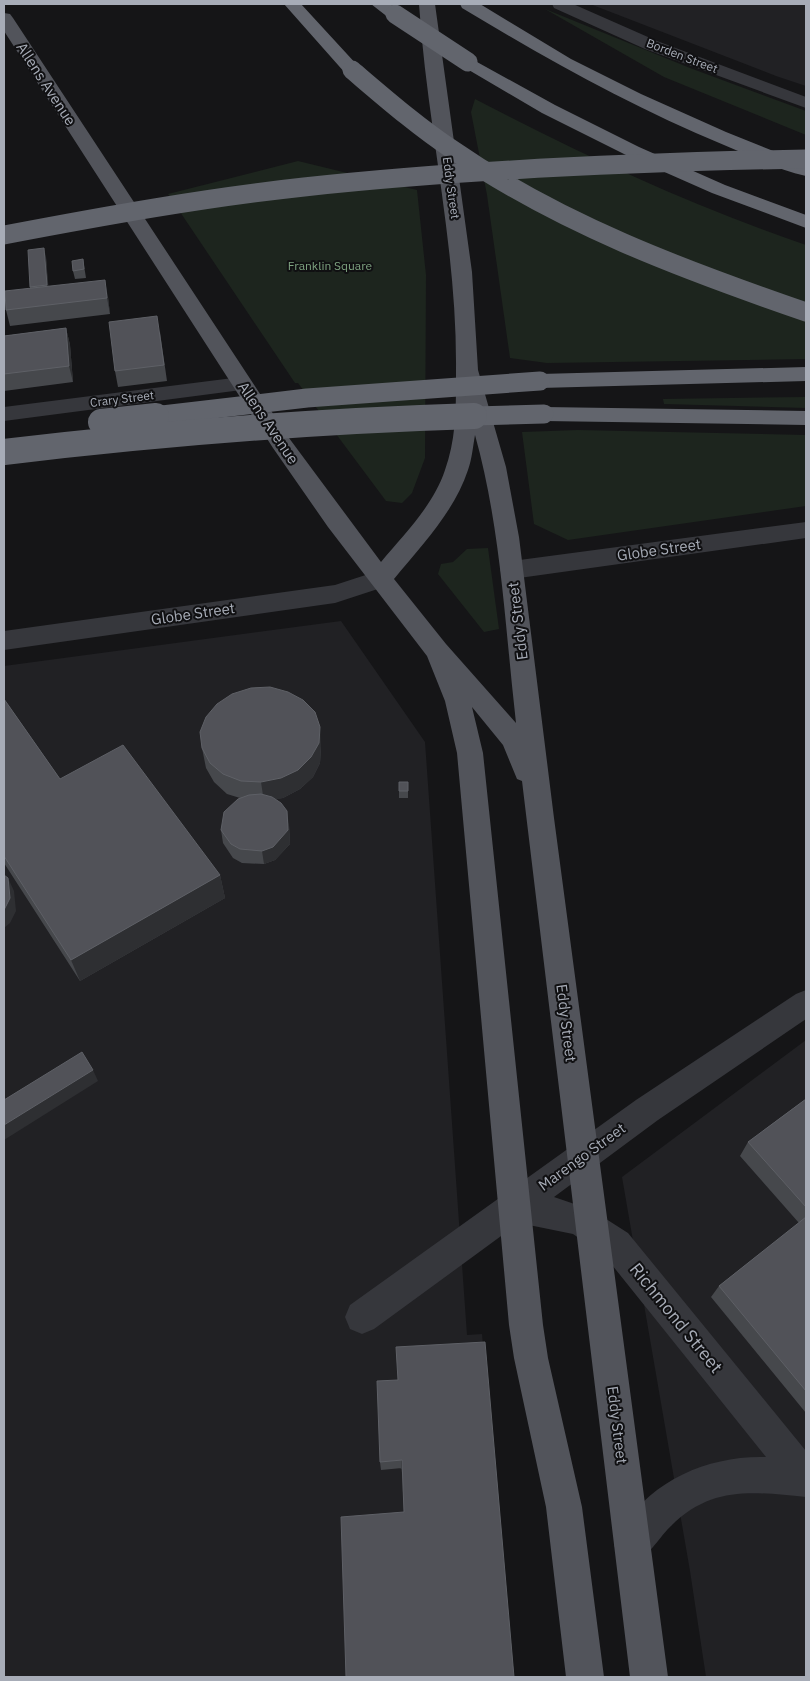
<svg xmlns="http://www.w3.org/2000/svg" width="810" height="1681" font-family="'IBM Plex Sans',sans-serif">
  <rect width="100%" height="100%" fill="#151517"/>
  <!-- built -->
  <path fill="#212124" d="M 590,4 L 806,4 L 806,86 L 776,76 Z
    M 341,621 L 425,742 L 467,1335 L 482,1334 L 511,1677 L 4,1677 L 4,666 Z
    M 806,1040 L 806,1677 L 706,1677 L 690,1571 L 622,1177 Z"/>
  <!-- green -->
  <path fill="#1d251e" d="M 545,9 L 690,68 L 806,111 L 806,135 L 664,77 Z
    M 475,99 C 582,155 692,206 806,245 L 806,359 L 547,363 L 510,358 L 487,195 L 471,112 Z
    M 298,161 L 417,190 L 426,275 L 425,458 L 412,493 L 402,503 L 386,501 L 298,383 L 295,383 L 168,194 Z
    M 806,397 L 806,408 L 664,404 L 663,399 Z
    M 578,430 L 806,435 L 806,506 L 568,540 L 534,524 L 522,432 Z
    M 488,548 L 499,629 L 484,632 L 438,574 L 441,564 L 453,562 L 467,549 Z"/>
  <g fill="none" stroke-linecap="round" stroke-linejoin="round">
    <!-- minor -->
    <path fill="#36373c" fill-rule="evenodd" d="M 241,377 L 249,379 L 252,384 L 249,389 L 4,421 L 4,407 Z
      M 806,522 L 806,538 L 512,579 L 503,576 L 500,570 L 503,564 L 512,561 Z
      M 381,570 L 390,573 L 393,579 L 390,585 L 335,603 L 4,650 L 4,631 L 335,585 Z
      M 806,990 L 806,1019 L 658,1120 L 554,1197 L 592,1210 L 628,1233 L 806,1451 L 806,1497 C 753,1492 711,1485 670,1527 C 656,1541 651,1555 632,1563 L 619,1558 L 614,1545 C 639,1485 704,1455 766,1457 L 604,1255 L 573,1234 L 519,1223 L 374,1329 L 362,1334 L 350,1329 L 345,1317 L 350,1305 L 636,1100 L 796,994 Z"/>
    <!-- tertiary -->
    <path fill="#36373c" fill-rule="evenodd" d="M 552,4 L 573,4 L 657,41 L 806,97 L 806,108 L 645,49 L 554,8 Z"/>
    <!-- primary -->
    <path fill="#52545b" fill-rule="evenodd" d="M 419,4 L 435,4 L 472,272 L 478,370 L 506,467 L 519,537 L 554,818 L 668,1677 L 630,1677 L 522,781 L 517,779 L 503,745 L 472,707 L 483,753 L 543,1325 L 548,1358 L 582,1507 L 604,1677 L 566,1677 L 546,1507 L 514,1358 L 509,1325 L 457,753 L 445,701 L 427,656 L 328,527 L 273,448 L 4,31 L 4,13 L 10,14 L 13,18 L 289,438 L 381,562 C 405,533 433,506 445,470 C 457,437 456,402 456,369 C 457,246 427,126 419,4 ZM 475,435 C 501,528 505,627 516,723 L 446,644 L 394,579 C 422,545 454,512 468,470 C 472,459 473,446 475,435 Z"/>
    <!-- motorway -->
    <path fill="#62656d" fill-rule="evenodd" d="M 284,4 L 301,4 L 358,66 L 361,70 L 358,74 L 346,74 Z
      M 371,4 L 390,4 L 404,14 L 401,18 L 389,18 Z
      M 460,4 L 480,4 L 571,59 L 641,94 L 726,132 L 806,164 L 806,176 C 778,170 751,156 724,145 C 632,107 547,59 462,8 Z
      M 468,57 L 555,105 L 639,147 L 725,185 L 806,215 L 806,228 L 712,193 L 626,155 L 542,113 L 462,66 L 459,62 L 462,58 Z
      M 806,367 L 806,381 L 540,388 L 532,386 L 529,381 L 532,376 L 540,374 Z
      M 544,407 L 806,411 L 806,425 L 544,421 L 536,419 L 533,414 L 536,409 Z"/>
    <!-- motorway-bridge-far1 -->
    <path stroke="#62656d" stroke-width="19" d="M 395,14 L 468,62
      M 352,70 C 385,98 417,126 453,150 C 560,224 684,270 806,312
      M 4,235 C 104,216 203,198 304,187 C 471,169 638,162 806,159
      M 145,417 L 307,398 L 540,381
      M 439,417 L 544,414"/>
    <!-- motorway-bridge -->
    <path stroke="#62656d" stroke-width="26" d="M 101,422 L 156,416
      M 4,452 C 160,433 317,421 474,416"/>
  </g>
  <!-- wall -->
  <path fill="#46484c" d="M 46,257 L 48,287 L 108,297 L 110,314 L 10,326 L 6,310 L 30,289 L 30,287 Z
    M 83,259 L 86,278 L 75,279 L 73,271 Z
    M 66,328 L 70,345 L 73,382 L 4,391 L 4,336 Z
    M 160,332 L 167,381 L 118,387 L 115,371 Z
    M 4,699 L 60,779 L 220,875 L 225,898 L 80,981 L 4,863 Z
    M 321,747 L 320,763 L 313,777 L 300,789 L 283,798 L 275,799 L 289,825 L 290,844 L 275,860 L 264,864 L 242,863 L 233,858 L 223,843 L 221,830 L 240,798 L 227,794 L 214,782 L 206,768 L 202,748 Z
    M 399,782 L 408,782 L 408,798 L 399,798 Z
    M 806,1099 L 806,1413 L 711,1297 L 719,1286 L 799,1223 L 740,1156 L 748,1142 Z
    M 397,1380 L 404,1512 L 402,1468 L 381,1470 L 380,1462 Z"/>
  <!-- shaded-wall -->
  <path fill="#2e2f32" d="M 44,248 L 46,257 L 49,293 L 47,285 Z
    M 105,280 L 108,297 L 110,314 L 107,298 Z
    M 66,328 L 70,345 L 73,382 L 69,366 Z
    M 320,727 L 321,747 L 320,763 L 313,777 L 300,789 L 283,798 L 264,802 L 261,782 Z
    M 287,811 L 289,825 L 290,844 L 275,860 L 264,864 L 262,851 Z
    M 220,875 L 225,898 L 80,981 L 71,960 Z
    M 8,878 L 14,891 L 16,911 L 10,923 L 4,928 L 4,910 Z
    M 93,1070 L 98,1081 L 4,1140 L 4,1125 Z"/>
  <!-- building -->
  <path fill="#515258" stroke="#5e6066" d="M 44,248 L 47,285 L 30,287 L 28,250 Z
    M 83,259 L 84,269 L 73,271 L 72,261 Z
    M 105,280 L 107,298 L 6,310 L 5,291 Z
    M 157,316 L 164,365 L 115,371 L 109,322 Z
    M 66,328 L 69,366 L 4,374 L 4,336 Z
    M 270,687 L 288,692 L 303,700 L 315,712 L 320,727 L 319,743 L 311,757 L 298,770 L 281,778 L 261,782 L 241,781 L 223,774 L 210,763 L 202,748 L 200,732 L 206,717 L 217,704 L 232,694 L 251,688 Z
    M 4,699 L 60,779 L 123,745 L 220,875 L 71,960 L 4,856 Z
    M 399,782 L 408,782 L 408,791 L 399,791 Z
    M 261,794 L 272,797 L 281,803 L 287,811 L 288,830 L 273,847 L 262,851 L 240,849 L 231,844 L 221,830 L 224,812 L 238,799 L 249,795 Z
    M 4,875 L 8,878 L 10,898 L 4,910 Z
    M 82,1052 L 93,1070 L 4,1125 L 4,1100 Z
    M 806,1099 L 806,1207 L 748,1142 Z
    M 806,1217 L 806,1391 L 719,1286 Z
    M 485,1342 L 514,1677 L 346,1677 L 341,1517 L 404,1512 L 402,1460 L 380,1462 L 377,1381 L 398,1380 L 396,1347 Z"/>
  <g text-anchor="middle" stroke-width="4" stroke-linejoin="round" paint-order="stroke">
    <!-- far-street labels -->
    <g font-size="12" fill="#a7acb7" stroke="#101012">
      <text transform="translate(682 56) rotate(21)" y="4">Borden Street</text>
      <text transform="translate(451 188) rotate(82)" y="4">Eddy Street</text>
      <text transform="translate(122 399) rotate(-7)" y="4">Crary Street</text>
    </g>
    <!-- far-park labels -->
    <g font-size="12" fill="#7ea280" stroke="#101012">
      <text x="330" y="270">Franklin Square</text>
    </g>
    <!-- street labels -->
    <g font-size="15" fill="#a7acb7" stroke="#101012">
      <text transform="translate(46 84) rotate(57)" y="5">Allens Avenue</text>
      <text transform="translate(268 423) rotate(56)" y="5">Allens Avenue</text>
      <text transform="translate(659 550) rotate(-8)" y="5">Globe Street</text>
      <text transform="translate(193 614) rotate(-8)" y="5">Globe Street</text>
      <text transform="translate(518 621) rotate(-97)" y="5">Eddy Street</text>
      <text transform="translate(566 1023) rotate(83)" y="5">Eddy Street</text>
      <text transform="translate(582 1157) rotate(-36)" y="5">Marengo Street</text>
      <text transform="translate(617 1425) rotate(83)" y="5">Eddy Street</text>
    </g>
    <!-- near-street labels -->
    <g font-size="18" fill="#a7acb7" stroke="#101012">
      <text transform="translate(676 1318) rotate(51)" y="6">Richmond Street</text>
    </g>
  </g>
  <!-- border -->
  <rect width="810" height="1681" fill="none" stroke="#a7acb7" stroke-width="10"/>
</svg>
